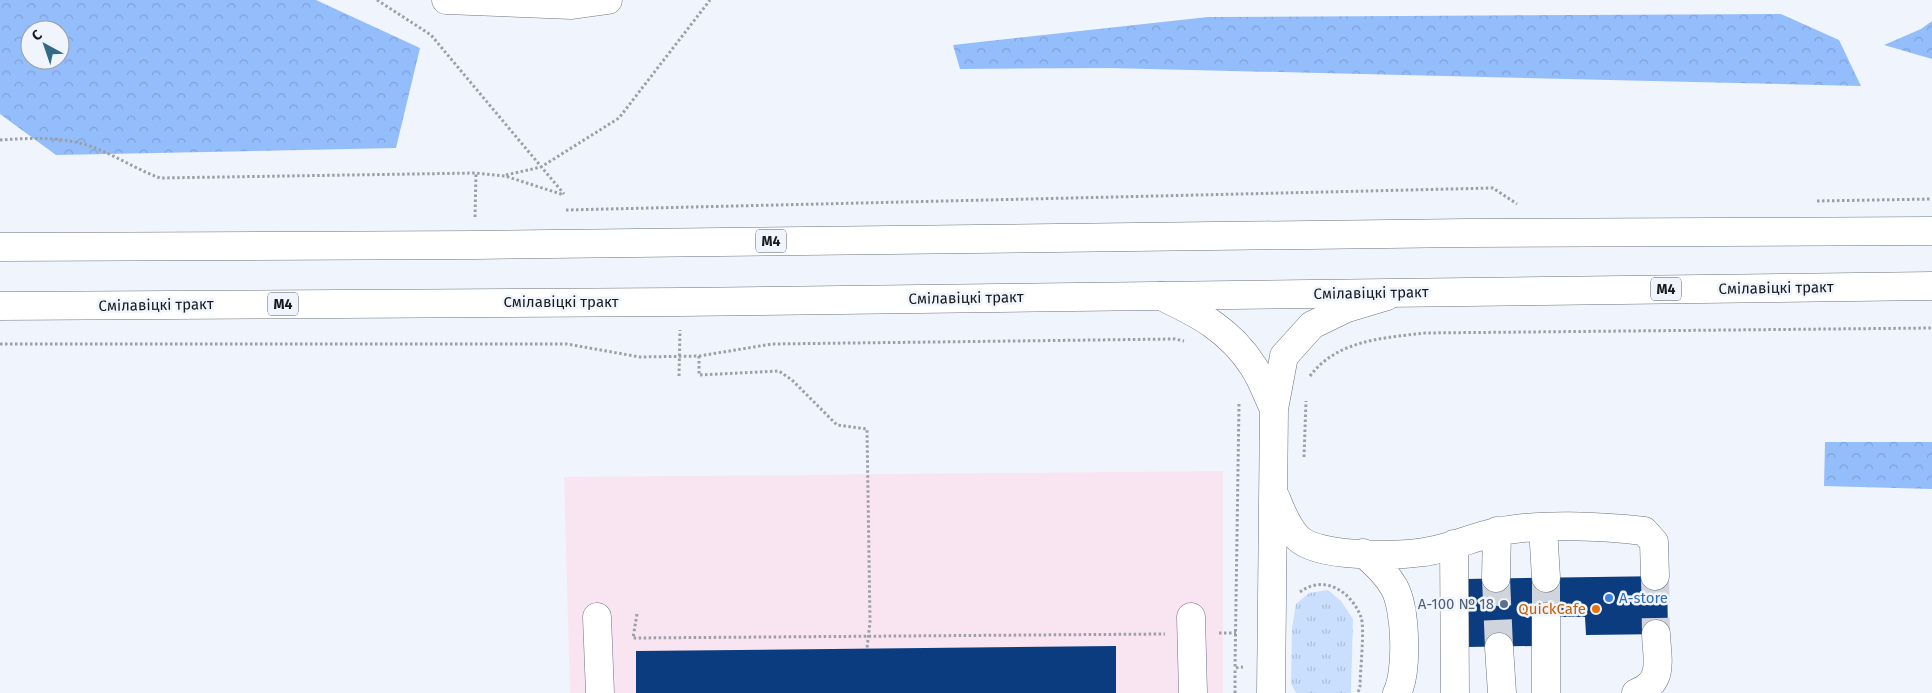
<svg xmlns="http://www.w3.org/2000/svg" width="1932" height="693" font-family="'Fira Sans',sans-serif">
  <defs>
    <pattern id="grass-tufts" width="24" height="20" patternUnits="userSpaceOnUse" patternTransform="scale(1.25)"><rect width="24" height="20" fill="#cadffe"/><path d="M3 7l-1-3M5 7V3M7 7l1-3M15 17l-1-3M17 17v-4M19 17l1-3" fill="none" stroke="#adbfd9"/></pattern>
    <pattern id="forest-crowns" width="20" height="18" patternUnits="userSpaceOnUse" patternTransform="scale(1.25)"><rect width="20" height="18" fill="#94bdfb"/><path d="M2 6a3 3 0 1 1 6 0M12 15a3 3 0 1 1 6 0" fill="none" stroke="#7fa2d7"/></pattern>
  </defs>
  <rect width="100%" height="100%" fill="#f0f5fd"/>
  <!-- commercial -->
  <path fill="#f9e4f2" d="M 1223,471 L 1223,693 L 570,693 L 564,477 Z"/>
  <!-- grass -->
  <path fill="url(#grass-tufts)" d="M 1328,590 L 1341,601 L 1353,619 L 1351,693 L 1296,693 L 1291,684 L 1292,628 L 1296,604 L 1309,593 Z"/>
  <!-- forest -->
  <path fill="url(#forest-crowns)" fill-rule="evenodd" d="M 0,0 L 316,0 L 420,48 L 396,148 L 56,155 L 0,114 ZM 30,30 L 60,30 L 60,60 L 30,60 Z
    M 1781,14 L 1839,40 L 1861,86 L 1109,68 L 960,69 L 953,45 L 1208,17 Z
    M 1932,21 L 1932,59 L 1884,45 L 1921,29 Z
    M 1825,442 L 1932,442 L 1932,489 L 1824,486 Z"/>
  <!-- building -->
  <path fill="#0b3c7f" d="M 1667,576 L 1668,634 L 1586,635 L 1585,617 L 1534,617 L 1534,646 L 1466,647 L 1465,579 Z
    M 1116,646 L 1116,693 L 636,693 L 636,651 Z"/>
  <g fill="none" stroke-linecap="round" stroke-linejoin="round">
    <!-- minor-tunnel -->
    <path stroke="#d0d4dc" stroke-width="28" stroke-dasharray="28 14" stroke-linecap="butt" d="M 1655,576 L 1656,634
      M 1496,578 L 1499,647
      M 1546,578 L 1546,617"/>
    <!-- minor casing -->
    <g stroke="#6d737c" stroke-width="29">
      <path id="minor" d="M 446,0 L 572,5 L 608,0
        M 1161,296 C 1199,314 1230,330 1253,366 C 1262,379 1267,395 1274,409
        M 1276,498 C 1281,511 1288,528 1298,538 C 1318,558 1396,556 1424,552 C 1449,549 1472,537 1497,532 C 1539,523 1601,526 1644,531 L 1654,542 L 1655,576
        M 1543,527 L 1546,578
        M 1454,544 L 1455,693
        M 1363,553 C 1375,563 1386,573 1394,587 C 1406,608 1408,672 1397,693
        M 1496,578 L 1497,531
        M 597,617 L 600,693
        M 1191,617 L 1193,693
        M 1499,647 L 1502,693
        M 1271,693 L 1274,409 L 1284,356 L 1312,325 L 1347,308 L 1387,296
        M 1546,693 L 1546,617
        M 1636,693 C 1665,682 1657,660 1656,634"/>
    </g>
    <!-- highway casing -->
    <g stroke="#6d737c" stroke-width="29">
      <path id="highway" d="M 0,247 L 475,245 L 1467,233 L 1932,231
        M 0,306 L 680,302 L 1932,286"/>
    </g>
    <!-- path -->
    <path stroke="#9ca0a6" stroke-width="3" stroke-dasharray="2.5 2.5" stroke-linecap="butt" d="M 377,0 L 431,35 L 564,194
      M 0,140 C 31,138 62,136 93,147 C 116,156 136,169 160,178 L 476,173 L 505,176 L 564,195
      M 506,175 L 541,167 L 619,118 L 710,0
      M 1817,201 L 1932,199
      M 566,210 L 1493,188 L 1517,204
      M 475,217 L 476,173
      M 0,344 L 567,344 L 640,357 L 699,356 L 772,344 L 1175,339 L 1184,341
      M 699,356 L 699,375 L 779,371 L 792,380 L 837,425 L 867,429 L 870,622 L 867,648
      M 679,376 L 680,330
      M 1310,376 C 1337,340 1383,338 1425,333 L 1932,328
      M 1239,404 L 1235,668 L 1243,667
      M 1304,457 L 1306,401
      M 1300,592 C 1324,574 1351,591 1361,617 C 1365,628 1360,672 1360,686 L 1358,693
      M 637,614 L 633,638 L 1165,634
      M 1219,633 L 1236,633
      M 1235,693 L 1235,668"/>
    <!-- minor -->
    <use href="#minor" stroke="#fff" stroke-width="28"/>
    <!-- highway -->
    <use href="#highway" stroke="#fff" stroke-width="28"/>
  </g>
  <!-- markers -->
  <circle fill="#3f7fe0" stroke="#f0f5fd" stroke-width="2" cx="1609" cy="598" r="5"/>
  <circle fill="#5c6f8a" stroke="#f0f5fd" stroke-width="2" cx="1504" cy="604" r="5"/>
  <circle fill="#e8710a" stroke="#f0f5fd" stroke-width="2" cx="1596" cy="609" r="5"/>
  <g text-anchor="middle" stroke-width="5" stroke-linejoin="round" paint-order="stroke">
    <!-- shield labels -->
    <g fill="#f0f5fd" stroke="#595c61" stroke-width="1">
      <rect x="756" y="229.5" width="30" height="23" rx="4"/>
      <rect x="1651" y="277.5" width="30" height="23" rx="4"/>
      <rect x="268" y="292.5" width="30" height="23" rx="4"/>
    </g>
    <g font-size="14" font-weight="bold" fill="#181a1e">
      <text x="771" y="246">М4</text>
      <text x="1666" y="294">М4</text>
      <text x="283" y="309">М4</text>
    </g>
    <!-- street labels -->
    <g font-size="15" fill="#181a1e" stroke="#f0f5fd">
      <text transform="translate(1776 288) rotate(-1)" y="5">Смілавіцкі тракт</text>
      <text transform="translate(1371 293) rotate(-1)" y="5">Смілавіцкі тракт</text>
      <text transform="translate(966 298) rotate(-1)" y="5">Смілавіцкі тракт</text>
      <text x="561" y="307">Смілавіцкі тракт</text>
      <text transform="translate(156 305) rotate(-1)" y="5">Смілавіцкі тракт</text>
    </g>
    <!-- shop labels -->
    <g font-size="15" fill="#366cbe" stroke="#f0f5fd" text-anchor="start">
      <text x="1619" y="603">А-store</text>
    </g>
    <!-- service labels -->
    <g font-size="15" fill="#4e5e75" stroke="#f0f5fd" text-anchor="end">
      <text x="1494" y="609">А-100 № 18</text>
    </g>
    <!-- food labels -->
    <g font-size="15" fill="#c56008" stroke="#f0f5fd" text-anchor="end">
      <text x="1586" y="614">QuickCafe</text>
    </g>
  </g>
  <!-- north arrow -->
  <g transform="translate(45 45) rotate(320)"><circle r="24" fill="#f0f5fd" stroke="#9a9da4"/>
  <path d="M0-4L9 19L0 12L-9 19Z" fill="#336a85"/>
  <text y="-8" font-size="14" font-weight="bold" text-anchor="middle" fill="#181a1e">С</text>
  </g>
</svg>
